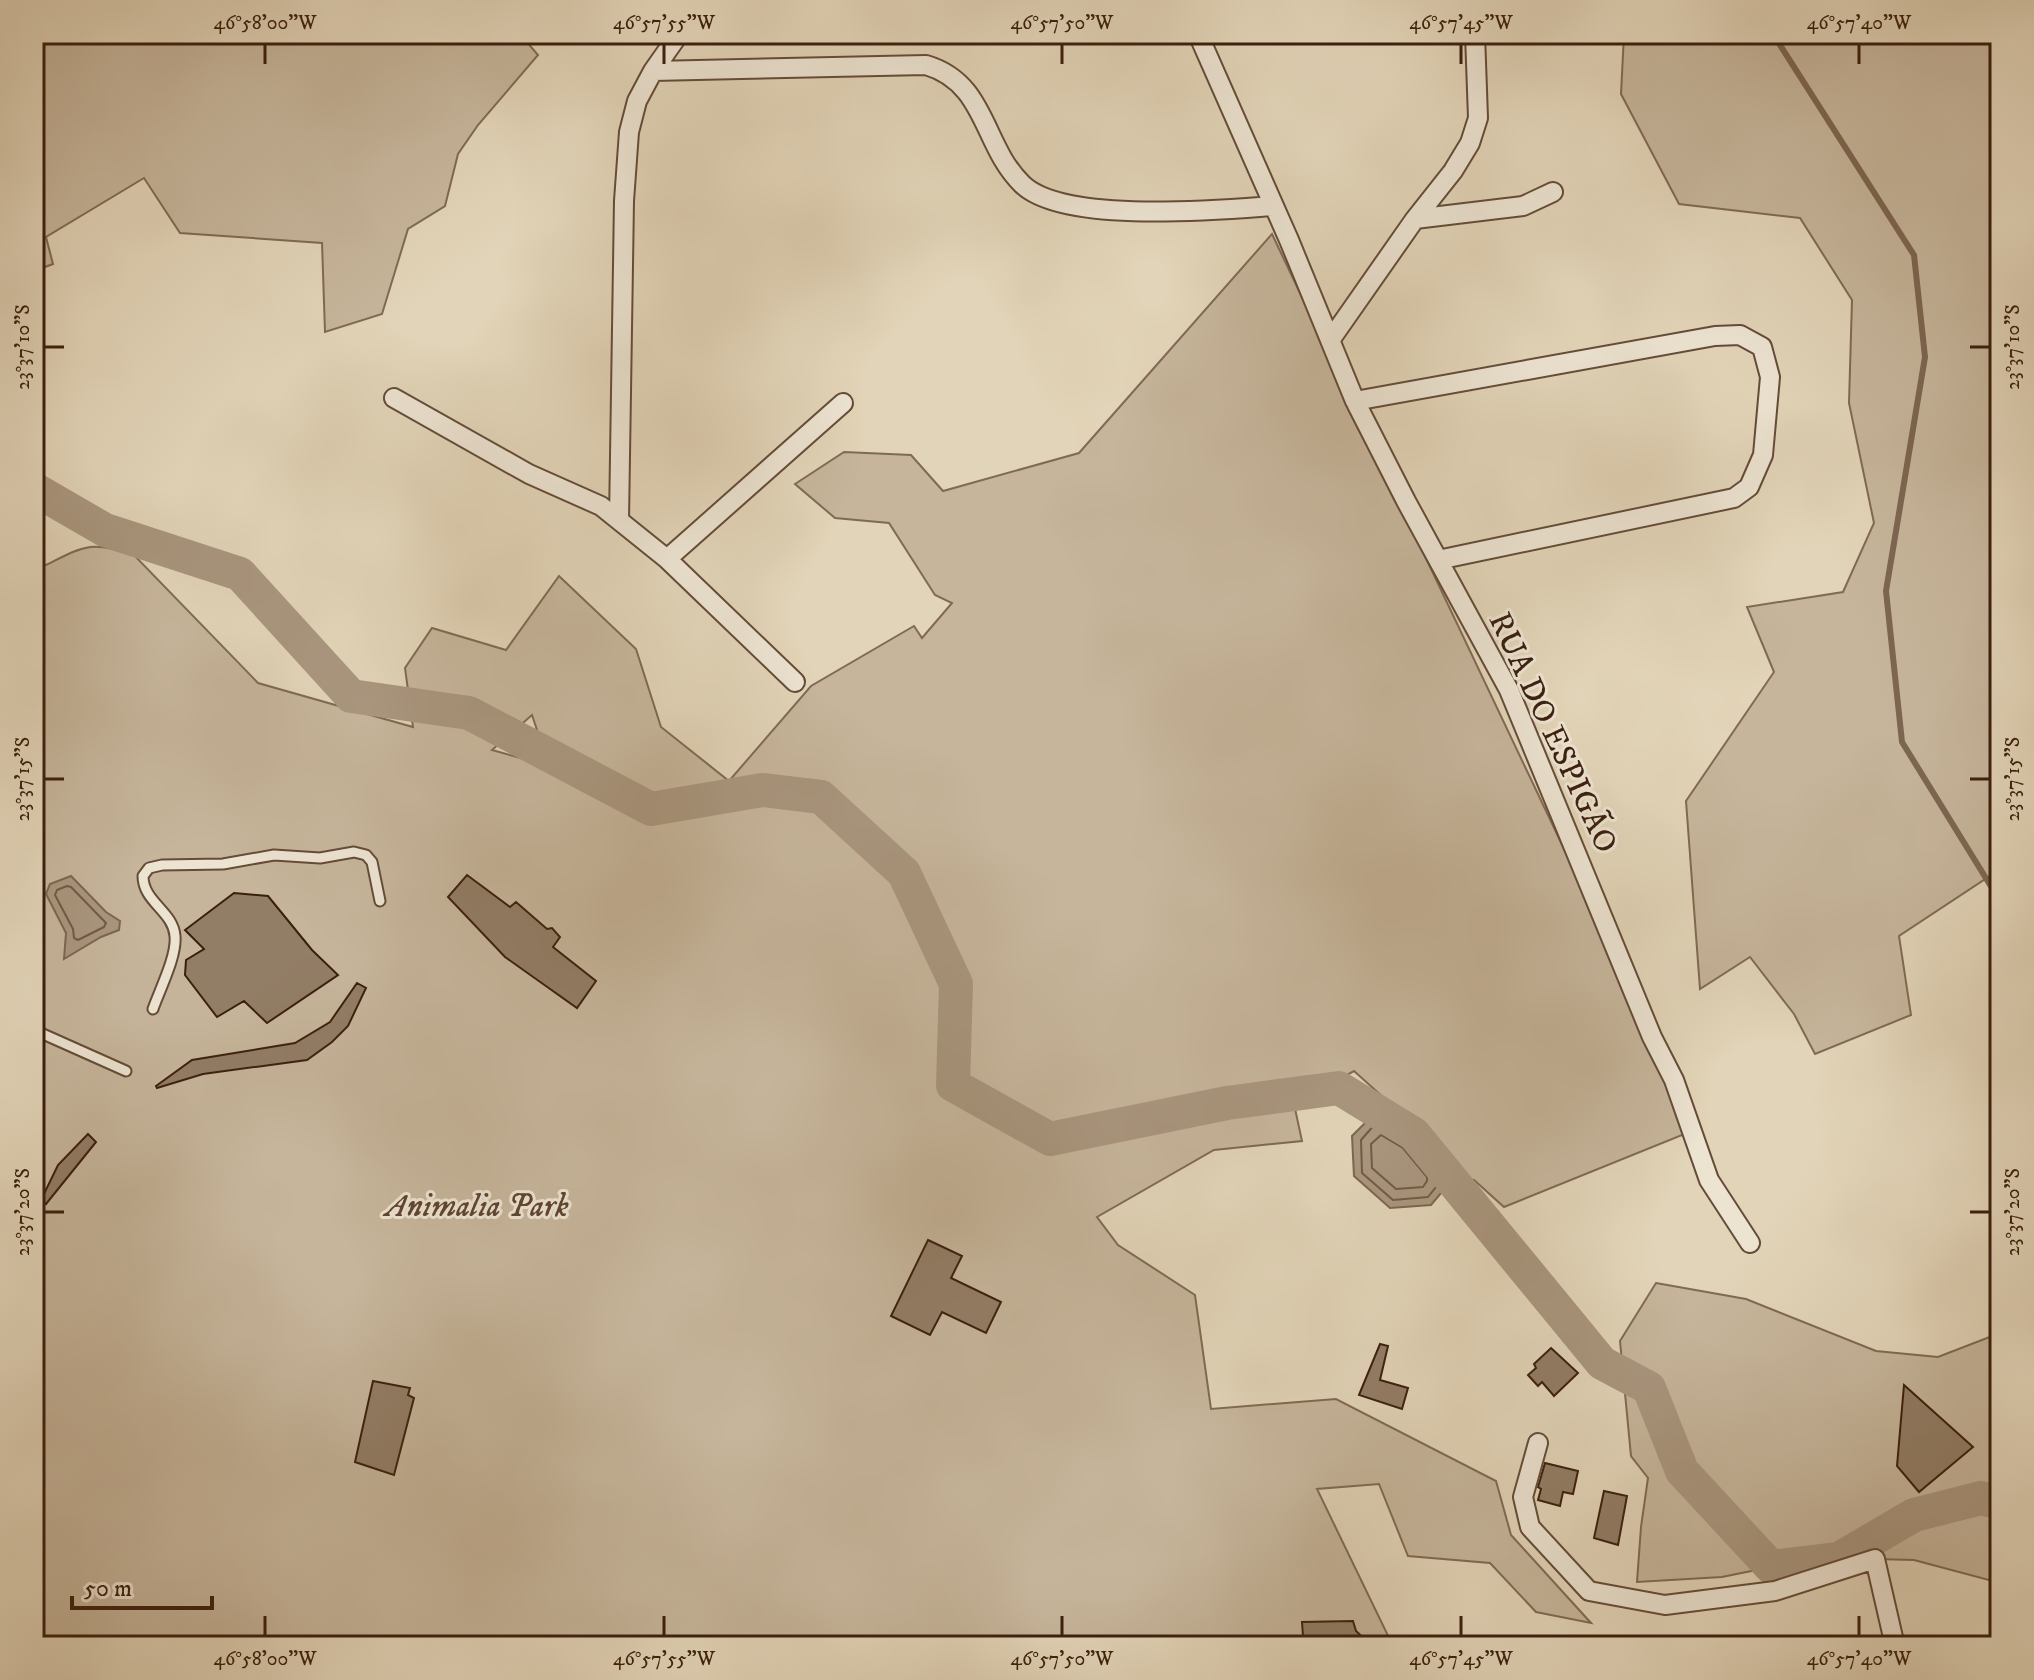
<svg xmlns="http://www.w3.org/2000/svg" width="2034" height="1680" font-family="'IM FELL DW Pica',serif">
  <rect width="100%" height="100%" fill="#e2d4b8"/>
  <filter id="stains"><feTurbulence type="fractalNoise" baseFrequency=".0025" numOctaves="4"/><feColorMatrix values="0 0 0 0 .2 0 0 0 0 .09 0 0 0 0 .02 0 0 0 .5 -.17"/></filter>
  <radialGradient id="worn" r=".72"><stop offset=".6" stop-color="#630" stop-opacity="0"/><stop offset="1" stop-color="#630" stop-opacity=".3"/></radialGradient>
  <!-- green -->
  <path fill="#c6b59b" stroke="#806a54" stroke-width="2" fill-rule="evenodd" d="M 34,34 L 520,34 L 538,55 L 478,125 L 458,154 L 445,206 L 408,229 L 382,314 L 325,332 L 322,243 L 180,233 L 144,178 L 46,237 L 53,264 L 34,271 Z
    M 1624,34 L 2000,34 L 2000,878 L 1993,874 L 1899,936 L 1911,1015 L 1815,1054 L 1794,1014 L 1750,957 L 1700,989 L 1686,801 L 1774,672 L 1747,607 L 1843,592 L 1874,523 L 1849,403 L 1852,300 L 1800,218 L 1679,204 L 1621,94 Z
    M 1272,234 L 1697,1129 L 1504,1207 L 1474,1180 L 1455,1178 L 1435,1144 L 1354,1071 L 1294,1104 L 1302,1141 L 1214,1150 L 1097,1217 L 1118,1245 L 1195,1295 L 1211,1409 L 1336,1399 L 1496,1481 L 1511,1535 L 1591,1623 L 1536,1612 L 1490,1563 L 1408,1556 L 1379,1484 L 1317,1489 L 1393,1646 L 34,1646 L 34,561 L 46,565 C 84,546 91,540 134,555 L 258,683 L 413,727 L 405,668 L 432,628 L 506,650 L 559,576 L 636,649 L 661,727 L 729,781 L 811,686 L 914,626 L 922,638 L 952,603 L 935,595 L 889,523 L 835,518 L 795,484 L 844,452 L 911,455 L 943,491 L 1079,453 ZM 532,715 L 549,766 L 492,750 Z
    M 1656,1283 L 1746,1299 L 1876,1351 L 1938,1357 L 2000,1333 L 2000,1583 L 1914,1560 L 1875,1559 L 1839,1559 L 1771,1567 L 1722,1577 L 1637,1582 L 1641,1527 L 1648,1478 L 1631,1456 L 1620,1341 Z"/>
  <!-- water -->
  <path fill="#a9967e" stroke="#7d6651" stroke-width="2" d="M 71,876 L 106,912 L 120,921 L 119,930 L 101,937 L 64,959 L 66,933 L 46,894 L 50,884 Z
    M 1377,1111 L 1414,1134 L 1452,1180 L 1431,1205 L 1390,1208 L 1354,1176 L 1352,1136 Z"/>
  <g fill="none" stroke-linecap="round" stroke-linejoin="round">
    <!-- shore -->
    <path stroke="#725a46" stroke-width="2" d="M 67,886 L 71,887 L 106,923 L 104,927 L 78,940 L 74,938 L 73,929 L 55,895 L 57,890 Z
      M 1376,1123 L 1381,1122 L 1409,1140 L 1440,1178 L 1440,1182 L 1428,1197 L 1393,1200 L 1362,1173 L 1361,1140 Z
      M 1381,1135 L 1403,1148 L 1427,1177 L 1427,1181 L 1423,1187 L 1396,1189 L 1372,1168 L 1371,1144 Z"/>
    <!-- stream -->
    <path stroke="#7d6651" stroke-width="6" d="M 1773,34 L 1914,255 L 1925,357 L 1886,591 L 1902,742 L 2000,901"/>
    <!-- river -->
    <path stroke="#a9967e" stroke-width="34" d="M 34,489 L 105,530 L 240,574 L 351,696 L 469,713 L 651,809 L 762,790 L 821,797 L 904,873 L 956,984 L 953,1085 L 1050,1139 L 1227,1103 L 1339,1088 L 1414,1134 L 1602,1363 L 1649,1388 L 1682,1471 L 1771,1567 L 1839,1559 L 1914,1515 L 1981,1498 L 2000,1503"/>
  </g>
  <!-- building -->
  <path fill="#927d66" stroke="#3b1f0e" stroke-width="2" d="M 467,875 L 510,907 L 516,902 L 547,929 L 552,928 L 560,937 L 553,947 L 596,981 L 577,1008 L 505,957 L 448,897 Z
    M 234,893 L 268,896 L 312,950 L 338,975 L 267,1023 L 244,1001 L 217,1017 L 185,975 L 186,960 L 204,949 L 185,930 Z
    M 357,983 L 366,988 L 348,1026 L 332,1042 L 307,1060 L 203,1074 L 157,1088 L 156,1086 L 192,1060 L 295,1043 L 330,1022 Z
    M 88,1134 L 96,1142 L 46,1204 L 41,1200 L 58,1165 Z
    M 928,1240 L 962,1256 L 951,1278 L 1001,1302 L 986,1333 L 942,1312 L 930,1335 L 891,1316 Z
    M 1380,1344 L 1388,1346 L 1380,1380 L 1408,1388 L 1402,1409 L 1359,1395 Z
    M 1551,1348 L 1578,1373 L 1554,1396 L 1542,1382 L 1538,1386 L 1528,1375 L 1536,1368 L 1534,1364 Z
    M 373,1381 L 410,1388 L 408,1395 L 414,1398 L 394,1475 L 355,1462 Z
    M 1904,1385 L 1973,1447 L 1919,1492 L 1897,1466 Z
    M 1545,1463 L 1578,1471 L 1573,1494 L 1563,1492 L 1560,1506 L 1538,1500 L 1541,1489 L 1538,1487 Z
    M 1604,1491 L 1627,1496 L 1618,1545 L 1594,1538 Z
    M 1353,1621 L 1356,1631 L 1372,1646 L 1296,1646 L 1303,1636 L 1302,1622 Z"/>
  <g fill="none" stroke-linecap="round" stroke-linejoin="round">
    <!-- service casing -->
    <g stroke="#654c38" stroke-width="13">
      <path id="service" d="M 153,1009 C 160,989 177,956 175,936 C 173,911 143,902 143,876 L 149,868 L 162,865 L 223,864 L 274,855 L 320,858 L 354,852 L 366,855 L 372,862 L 380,901
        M 34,1030 L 126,1071"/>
    </g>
    <!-- minor casing -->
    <g stroke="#654c38" stroke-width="22">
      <path id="minor" d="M 1198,34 L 1289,240 L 1355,401 L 1406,501 L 1509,690 L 1652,1037 L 1674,1080 L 1709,1180 L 1750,1243
        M 653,71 L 926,65 C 987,83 982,145 1022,184 C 1062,224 1217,210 1272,206
        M 1415,219 L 1523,206 L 1553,192
        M 1331,339 L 1415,219 L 1453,171 L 1470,143 L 1478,118 L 1475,34
        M 394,398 L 529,474 L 601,506 L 667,559 L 795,682
        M 1355,401 L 1715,336 L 1740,335 L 1762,347 L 1770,377 L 1763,455 L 1749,487 L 1734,498 L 1438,560
        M 619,520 L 624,201 L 629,132 L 637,101 L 653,71 L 679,34
        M 667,559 L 843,403
        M 1538,1443 L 1523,1497 L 1530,1527 L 1589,1591 L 1665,1605 L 1775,1591 L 1875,1559 L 1895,1646"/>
    </g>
    <!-- service -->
    <use href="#service" stroke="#ece3d1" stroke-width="9"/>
    <!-- minor -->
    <use href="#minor" stroke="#ece3d1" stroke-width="18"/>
  </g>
  <!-- ticks -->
  <path fill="none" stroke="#3b1f0e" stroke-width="3" d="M 265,44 L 265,64M 664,44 L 664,64M 1062,44 L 1062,64M 1461,44 L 1461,64M 1859,44 L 1859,64M 44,347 L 64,347M 1970,347 L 1990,347M 44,779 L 64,779M 1970,779 L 1990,779M 44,1212 L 64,1212M 1970,1212 L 1990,1212M 265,1616 L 265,1636M 664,1616 L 664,1636M 1062,1616 L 1062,1636M 1461,1616 L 1461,1636M 1859,1616 L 1859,1636"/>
  <g text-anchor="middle" stroke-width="6" stroke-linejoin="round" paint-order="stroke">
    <!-- street labels -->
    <g font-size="32" fill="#3b1f0e" stroke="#ece3d1">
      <text transform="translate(1554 732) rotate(65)" y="11">RUA DO ESPIGÃO</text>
    </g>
    <!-- park labels -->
    <g font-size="32" font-style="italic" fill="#5e4431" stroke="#ece3d1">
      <text x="477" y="1216">Animalia Park</text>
    </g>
  </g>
  <!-- margin -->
  <rect width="2034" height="1680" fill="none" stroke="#e2d4b8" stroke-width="88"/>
  <!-- scale -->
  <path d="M72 1596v12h140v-12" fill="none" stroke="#3b1f0e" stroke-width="4"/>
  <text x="84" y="1596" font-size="24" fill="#3b1f0e" stroke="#ece3d1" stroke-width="6" paint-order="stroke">50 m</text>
  <rect x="44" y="44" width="1946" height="1592" fill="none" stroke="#3b1f0e" stroke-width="3"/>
  <g font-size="20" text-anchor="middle" fill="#3b1f0e">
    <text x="265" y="29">46°58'00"W</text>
    <text x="664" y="29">46°57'55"W</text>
    <text x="1062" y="29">46°57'50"W</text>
    <text x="1461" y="29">46°57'45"W</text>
    <text x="1859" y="29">46°57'40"W</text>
    <text transform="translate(22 347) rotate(-90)" y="7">23°37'10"S</text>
    <text transform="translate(2012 347) rotate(-90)" y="7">23°37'10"S</text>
    <text transform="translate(22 779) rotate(-90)" y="7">23°37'15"S</text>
    <text transform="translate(2012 779) rotate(-90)" y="7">23°37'15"S</text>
    <text transform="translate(22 1212) rotate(-90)" y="7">23°37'20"S</text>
    <text transform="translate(2012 1212) rotate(-90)" y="7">23°37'20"S</text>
    <text x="265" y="1665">46°58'00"W</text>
    <text x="664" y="1665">46°57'55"W</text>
    <text x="1062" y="1665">46°57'50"W</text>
    <text x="1461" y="1665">46°57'45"W</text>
    <text x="1859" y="1665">46°57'40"W</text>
  </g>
  <rect width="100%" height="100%" filter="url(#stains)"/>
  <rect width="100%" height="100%" fill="url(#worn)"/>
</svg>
